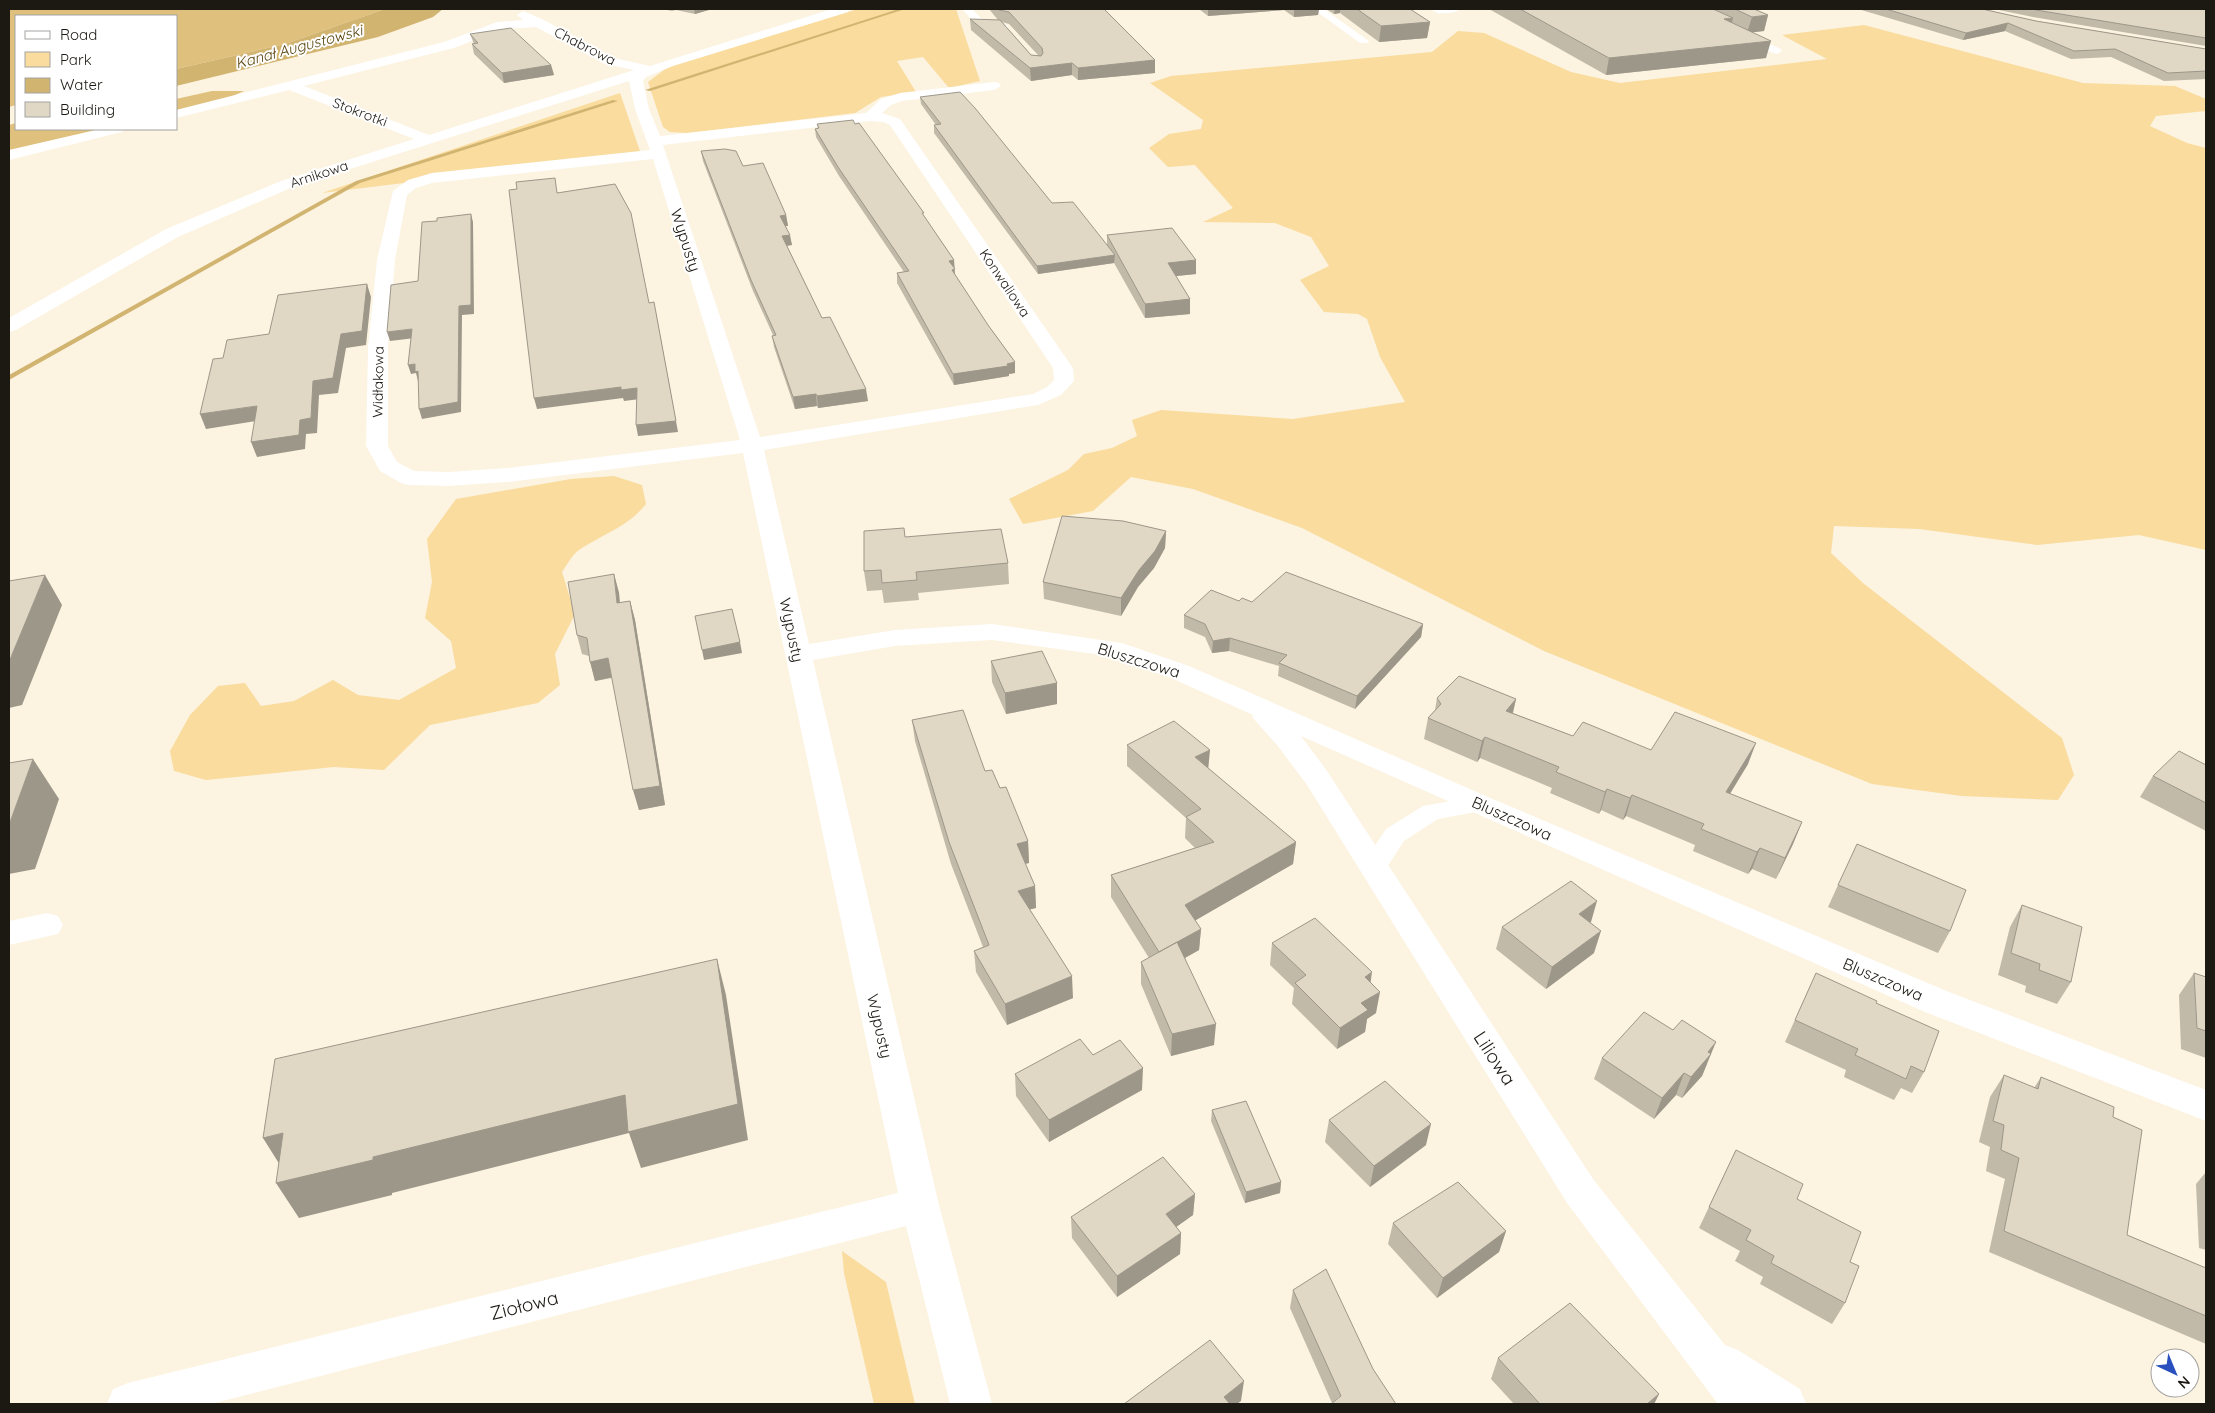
<svg xmlns="http://www.w3.org/2000/svg" width="2215" height="1413" font-family="Quicksand,sans-serif">
  <rect width="100%" height="100%" fill="#fcf3e0"/>
  <!-- green -->
  <path fill="#f9dc9e" d="M 858,9 L 956,9 L 980,81 L 949,88 L 923,57 L 897,61 L 916,92 L 881,97 L 855,113 L 688,133 L 670,132 L 663,127 L 648,82 L 668,67 Z
    M 1864,25 L 2083,83 L 2175,86 L 2206,99 L 2206,111 L 2156,116 L 2150,126 L 2187,143 L 2206,148 L 2206,550 L 2139,535 L 2037,545 L 1919,529 L 1834,526 L 1831,553 L 1863,583 L 2062,738 L 2074,775 L 2058,800 L 1962,796 L 1872,784 L 1544,651 L 1302,528 L 1193,489 L 1131,477 L 1093,511 L 1023,524 L 1009,499 L 1068,470 L 1084,454 L 1112,448 L 1137,436 L 1132,420 L 1161,410 L 1293,419 L 1405,402 L 1380,357 L 1367,319 L 1358,314 L 1324,312 L 1300,280 L 1329,266 L 1311,237 L 1275,223 L 1203,222 L 1233,208 L 1195,165 L 1168,167 L 1149,148 L 1169,134 L 1201,129 L 1203,120 L 1150,83 L 1171,76 L 1432,52 L 1458,31 L 1484,33 L 1571,72 L 1620,83 L 1827,59 L 1782,35 Z
    M 620,93 L 641,154 L 322,193 Z
    M 614,476 L 642,485 L 646,504 C 628,527 603,534 579,550 C 572,555 567,565 562,572 L 575,614 L 555,654 L 560,685 L 538,703 L 430,725 L 384,770 L 334,767 L 206,780 L 174,771 L 170,751 L 190,715 L 218,686 L 245,683 L 261,706 L 294,701 L 333,680 L 358,695 L 399,700 L 456,668 L 451,641 L 425,618 L 432,582 L 427,539 L 456,499 L 571,479 Z
    M 842,1251 L 886,1282 L 915,1404 L 874,1404 L 844,1273 Z"/>
  <!-- forest -->
  <path fill="#dfc07d" d="M 9,9 L 385,9 L 285,44 L 176,69 L 176,16 L 16,16 L 16,105 L 9,107 Z
    M 212,91 L 244,91 L 226,99 L 176,111 L 176,99 Z
    M 16,123 L 16,129 L 103,129 L 9,152 L 9,125 Z"/>
  <!-- water -->
  <path fill="#d2b471" d="M 385,9 L 443,9 L 433,17 L 378,37 L 176,86 L 176,69 L 285,44 Z"/>
  <g fill="none" stroke-linecap="round" stroke-linejoin="round">
    <!-- stream -->
    <path fill="#d2b471" fill-rule="evenodd" d="M 899,9 L 905,9 L 650,91 L 645,90 Z
      M 613,100 L 618,101 L 360,183 L 9,380 L 9,375 L 356,181 Z"/>
    <!-- lane -->
    <path fill="#fff" fill-rule="evenodd" d="M 962,9 L 972,9 L 985,22 L 1004,24 L 1009,27 L 1004,30 L 978,27 Z
      M 1313,9 L 1324,9 L 1369,41 L 1368,43 L 1360,43 Z
      M 1435,9 L 1460,9 C 1455,14 1442,14 1435,12 Z
      M 1743,32 L 1781,49 L 1782,51 L 1777,54 L 1773,53 L 1739,37 L 1739,33 Z
      M 1478,796 L 1487,798 L 1490,804 L 1487,810 L 1438,819 L 1404,841 L 1382,875 L 1373,877 L 1364,875 L 1360,868 L 1386,829 L 1423,806 Z"/>
    <!-- street -->
    <path fill="#fff" fill-rule="evenodd" d="M 832,9 L 850,9 L 848,12 L 673,66 L 646,77 L 643,81 L 649,109 L 660,136 L 866,113 L 881,99 L 900,93 L 994,82 L 999,83 L 1001,86 L 994,90 L 902,101 L 891,105 L 882,113 L 900,119 L 1073,368 L 1074,381 L 1061,395 L 1038,405 L 764,450 L 809,644 L 895,630 L 992,624 L 1122,643 L 1189,666 L 1488,797 L 1949,992 L 2206,1090 L 2206,1121 L 1925,1012 L 1301,736 L 1327,771 L 1593,1179 L 1725,1345 L 1738,1350 L 1800,1389 L 1806,1404 L 1718,1404 L 1567,1203 L 1307,785 L 1277,745 L 1252,717 L 1253,715 L 1171,678 L 1109,656 L 992,640 L 895,646 L 813,660 L 939,1205 L 992,1404 L 950,1404 L 906,1226 L 211,1404 L 107,1404 L 113,1389 L 128,1383 L 898,1193 L 743,453 L 507,482 L 449,486 L 409,485 L 401,483 L 380,471 L 366,446 L 368,347 L 377,260 L 393,191 L 408,180 L 432,173 L 650,150 L 635,109 L 629,81 L 293,187 L 178,237 L 16,330 L 9,332 L 9,318 L 166,229 L 281,181 L 414,139 L 289,90 L 176,118 L 176,110 L 444,42 L 497,22 L 523,20 L 517,15 L 523,11 L 544,20 L 614,58 L 650,66 ZM 536,27 L 605,64 L 634,70 L 429,135 L 304,86 L 454,48 L 503,29 ZM 870,121 L 883,122 L 890,125 L 1053,368 L 1054,380 L 1047,387 L 1033,394 L 760,437 L 663,145 ZM 653,159 L 740,440 L 507,468 L 449,472 L 414,471 L 397,462 L 388,446 L 388,347 L 395,260 L 407,195 L 416,188 L 432,183 Z
      M 1430,9 L 1444,9 L 1445,10 L 1439,14 Z
      M 100,129 L 124,129 L 122,132 L 9,160 L 9,150 Z
      M 47,913 L 58,916 L 63,925 L 58,934 L 9,945 L 9,921 Z"/>
  </g>
  <!-- wall -->
  <path fill="#c1baa9" fill-rule="evenodd" d="M 662,9 L 712,9 L 695,14 L 676,10 L 672,11 Z
    M 989,9 L 1104,9 L 1155,60 L 1155,73 L 1078,80 L 1072,75 L 1031,81 L 971,30 L 970,19 L 998,20 ZM 1002,22 L 1009,24 L 1038,55 L 1031,55 Z
    M 1199,9 L 1319,9 L 1318,15 L 1294,17 L 1284,10 L 1208,16 Z
    M 1326,9 L 1410,9 L 1430,22 L 1427,38 L 1379,42 L 1340,13 L 1334,14 Z
    M 1489,9 L 1754,9 L 1768,15 L 1764,31 L 1752,32 L 1766,58 L 1606,75 Z
    M 1858,9 L 1983,9 L 2036,21 L 2206,49 L 2206,79 L 2164,81 L 2111,57 L 2071,59 L 2005,31 L 1963,40 Z
    M 1994,9 L 2206,9 L 2206,46 L 2033,17 Z
    M 470,34 L 551,65 L 554,75 L 504,83 L 474,54 L 472,44 L 474,44 Z
    M 920,97 L 1052,203 L 1107,246 L 1107,235 L 1196,260 L 1196,274 L 1176,276 L 1190,299 L 1190,314 L 1145,318 L 1114,263 L 1038,274 L 934,133 L 934,125 L 936,125 L 921,104 Z
    M 817,124 L 925,218 L 954,260 L 955,275 L 988,325 L 1015,362 L 1015,373 L 1009,374 L 1009,376 L 954,385 L 897,283 L 897,273 L 904,272 L 839,176 L 816,137 L 815,129 L 818,128 Z
    M 701,151 L 743,166 L 786,215 L 788,226 L 786,226 L 792,245 L 787,246 L 822,318 L 868,401 L 818,408 L 817,406 L 795,409 L 774,347 L 772,336 L 773,335 L 753,291 L 703,161 Z
    M 1166,531 L 1165,548 L 1154,568 L 1138,587 L 1121,616 L 1044,599 L 1043,582 Z
    M 905,537 L 1008,563 L 1009,584 L 918,593 L 919,600 L 884,603 L 882,590 L 867,591 L 864,571 Z
    M 614,574 L 619,593 L 620,603 L 630,601 L 635,620 L 665,805 L 639,810 L 612,678 L 595,681 L 589,656 L 582,654 L 577,635 Z
    M 1239,601 L 1252,602 L 1423,624 L 1421,637 L 1355,709 L 1278,676 L 1279,666 L 1229,651 L 1212,653 L 1205,637 L 1184,628 L 1184,615 Z
    M 991,661 L 1057,683 L 1057,704 L 1006,714 L 992,682 Z
    M 1437,698 L 1516,699 L 1513,713 L 1573,736 L 1651,750 L 1748,764 L 1730,794 L 1802,822 L 1793,844 L 1776,879 L 1752,869 L 1748,874 L 1693,851 L 1695,845 L 1626,816 L 1623,820 L 1601,810 L 1599,814 L 1550,793 L 1552,788 L 1480,758 L 1477,762 L 1424,739 L 1428,718 L 1435,710 Z
    M 912,720 L 985,771 L 1000,788 L 1028,841 L 1029,863 L 1025,864 L 1035,886 L 1036,908 L 1030,909 L 1073,998 L 1007,1025 L 976,972 L 974,951 L 983,947 L 951,864 L 915,741 Z
    M 1127,745 L 1209,769 L 1296,842 L 1293,864 L 1195,920 L 1201,929 L 1199,950 L 1185,958 L 1214,1045 L 1171,1056 L 1141,984 L 1141,962 L 1149,958 L 1111,897 L 1111,875 L 1195,848 L 1185,838 L 1186,818 L 1127,766 Z
    M 2206,765 L 2206,831 L 2140,797 L 2153,776 Z
    M 1838,885 L 1950,931 L 1938,953 L 1828,907 Z
    M 2022,905 L 2071,982 L 2057,1004 L 2025,992 L 2026,986 L 1998,975 L 2010,927 Z
    M 1591,922 L 1590,923 L 1594,953 L 1546,989 L 1496,949 L 1502,927 Z
    M 1272,943 L 1371,983 L 1376,1013 L 1367,1019 L 1365,1032 L 1337,1049 L 1292,1004 L 1294,988 L 1270,965 Z
    M 1816,973 L 1876,1003 L 1924,1072 L 1912,1093 L 1901,1088 L 1894,1100 L 1844,1077 L 1846,1070 L 1785,1042 Z
    M 2194,973 L 2206,977 L 2206,1058 L 2181,1049 L 2179,995 Z
    M 1093,1055 L 1142,1090 L 1049,1142 L 1016,1096 L 1015,1074 Z
    M 1602,1058 L 1707,1064 L 1702,1076 L 1682,1098 L 1676,1095 L 1654,1119 L 1594,1079 Z
    M 2004,1075 L 2034,1088 L 2041,1077 L 2113,1117 L 2127,1235 L 2206,1268 L 2206,1344 L 1989,1252 L 2005,1179 L 1986,1171 L 1990,1147 L 1979,1142 L 1990,1097 Z
    M 1212,1110 L 1281,1182 L 1280,1193 L 1245,1203 L 1211,1121 Z
    M 1329,1120 L 1426,1145 L 1370,1187 L 1325,1142 Z
    M 1736,1150 L 1797,1199 L 1850,1262 L 1845,1303 L 1832,1324 L 1760,1284 L 1763,1277 L 1735,1261 L 1740,1251 L 1699,1228 Z
    M 2206,1172 L 2206,1250 L 2199,1248 L 2196,1184 Z
    M 1195,1194 L 1193,1215 L 1176,1227 L 1181,1233 L 1180,1254 L 1117,1297 L 1072,1238 L 1071,1217 Z
    M 1393,1223 L 1506,1231 L 1499,1252 L 1437,1298 L 1388,1244 Z
    M 1293,1290 L 1373,1369 L 1332,1403 L 1290,1308 Z
    M 1498,1358 L 1659,1394 L 1654,1404 L 1514,1404 L 1491,1379 Z"/>
  <!-- shaded-wall -->
  <path fill="#9d978a" d="M 694,9 L 712,9 L 695,14 Z
    M 1208,9 L 1284,9 L 1284,10 L 1208,16 Z
    M 1294,9 L 1319,9 L 1318,15 L 1294,17 Z
    M 1335,9 L 1340,9 L 1340,13 L 1334,14 Z
    M 1768,15 L 1764,31 L 1747,33 L 1752,17 Z
    M 1733,18 L 1729,34 L 1724,19 Z
    M 1430,22 L 1427,38 L 1379,42 L 1381,26 Z
    M 2008,23 L 2005,31 L 1963,40 L 1966,33 Z
    M 1771,41 L 1766,58 L 1606,75 L 1609,58 Z
    M 1155,60 L 1155,73 L 1078,80 L 1078,68 Z
    M 1072,63 L 1072,75 L 1031,81 L 1030,68 Z
    M 551,65 L 554,75 L 504,83 L 502,73 Z
    M 471,214 L 473,222 L 474,314 L 462,315 L 461,412 L 422,419 L 419,409 L 459,306 Z
    M 786,215 L 788,226 L 782,226 L 780,216 Z
    M 790,235 L 792,245 L 784,246 L 782,236 Z
    M 1115,255 L 1114,263 L 1038,274 L 1037,266 Z
    M 954,260 L 955,279 L 949,261 Z
    M 1196,260 L 1196,274 L 1167,277 L 1168,263 Z
    M 367,284 L 371,297 L 366,345 L 346,348 L 338,393 L 319,395 L 317,433 L 306,434 L 305,449 L 257,457 L 251,442 L 300,420 L 313,381 L 341,334 Z
    M 1190,299 L 1190,314 L 1145,318 L 1145,304 Z
    M 656,313 L 678,432 L 638,436 L 636,425 Z
    M 412,329 L 415,338 L 390,341 L 387,332 Z
    M 1015,362 L 1015,373 L 1009,374 L 1009,376 L 954,385 L 953,374 Z
    M 415,364 L 421,381 L 418,381 L 416,373 L 411,374 L 408,365 Z
    M 621,387 L 637,388 L 640,399 L 624,401 L 623,398 L 537,409 L 534,398 Z
    M 866,389 L 868,401 L 818,408 L 817,396 Z
    M 816,394 L 817,406 L 795,409 L 793,397 Z
    M 257,406 L 263,420 L 206,429 L 200,414 Z
    M 1166,531 L 1165,548 L 1154,568 L 1138,587 L 1121,616 L 1121,598 L 1139,570 Z
    M 614,574 L 619,593 L 621,622 L 617,603 Z
    M 45,575 L 62,605 L 22,705 L 9,708 L 9,662 Z
    M 630,601 L 635,620 L 665,805 L 639,810 L 633,790 Z
    M 1423,624 L 1421,637 L 1355,709 L 1357,696 Z
    M 1230,638 L 1229,651 L 1212,653 L 1213,641 Z
    M 740,642 L 742,653 L 704,660 L 702,650 Z
    M 608,658 L 613,677 L 595,681 L 590,662 Z
    M 1057,683 L 1057,704 L 1006,714 L 1005,693 Z
    M 1516,699 L 1511,720 L 1506,711 Z
    M 1485,737 L 1480,758 L 1477,762 L 1482,741 Z
    M 1756,743 L 1748,764 L 1718,813 L 1726,792 Z
    M 1210,750 L 1208,771 L 1195,757 Z
    M 33,759 L 59,799 L 35,869 L 9,874 L 9,825 Z
    M 1607,789 L 1601,810 L 1599,814 L 1605,792 Z
    M 1632,795 L 1626,816 L 1623,820 L 1630,798 Z
    M 1802,822 L 1793,844 L 1776,879 L 1785,858 Z
    M 1028,841 L 1029,863 L 1018,865 L 1017,844 Z
    M 1296,842 L 1293,864 L 1184,927 L 1185,905 Z
    M 1760,848 L 1752,869 L 1748,874 L 1757,852 Z
    M 1035,886 L 1036,908 L 1019,912 L 1018,891 Z
    M 1597,901 L 1591,922 L 1572,936 L 1579,914 Z
    M 1201,929 L 1199,950 L 1158,973 L 1159,952 Z
    M 1601,931 L 1594,953 L 1546,989 L 1552,967 Z
    M 717,959 L 726,995 L 748,1140 L 641,1168 L 629,1133 L 392,1193 L 392,1195 L 299,1218 L 276,1183 L 373,1157 Z
    M 1372,972 L 1369,994 L 1365,977 Z
    M 1072,976 L 1073,998 L 1007,1025 L 1005,1004 Z
    M 1380,992 L 1376,1013 L 1367,1019 L 1365,1032 L 1337,1049 L 1340,1028 L 1361,1003 Z
    M 1216,1024 L 1214,1045 L 1171,1056 L 1172,1034 Z
    M 1716,1042 L 1702,1076 L 1682,1098 L 1691,1077 L 1708,1052 Z
    M 1143,1068 L 1142,1090 L 1049,1142 L 1049,1120 Z
    M 1684,1073 L 1676,1095 L 1654,1119 L 1662,1098 Z
    M 1431,1124 L 1426,1145 L 1370,1187 L 1374,1166 Z
    M 283,1133 L 285,1173 L 263,1138 Z
    M 1281,1182 L 1280,1193 L 1245,1203 L 1246,1192 Z
    M 1195,1194 L 1193,1215 L 1165,1235 L 1166,1214 Z
    M 1506,1231 L 1499,1252 L 1437,1298 L 1443,1278 Z
    M 1181,1233 L 1180,1254 L 1117,1297 L 1117,1276 Z
    M 1244,1381 L 1241,1401 L 1237,1404 L 1223,1404 L 1224,1397 Z
    M 1659,1394 L 1654,1404 L 1647,1404 Z"/>
  <!-- building -->
  <path fill="#e0d8c5" stroke="#9d978a" d="M 998,9 L 1104,9 L 1155,60 L 1078,68 L 1072,63 L 1030,68 L 970,19 L 1000,20 L 1031,55 L 1041,56 L 1043,53 L 1042,48 L 1009,12 L 999,10 Z
    M 1357,9 L 1410,9 L 1430,22 L 1381,26 Z
    M 1520,9 L 1713,9 L 1733,18 L 1724,19 L 1771,41 L 1609,58 Z
    M 1735,9 L 1754,9 L 1768,15 L 1752,17 Z
    M 1886,9 L 1982,9 L 2036,21 L 2206,49 L 2206,71 L 2168,73 L 2115,49 L 2074,51 L 2008,23 L 1966,33 Z
    M 2033,9 L 2206,9 L 2206,38 L 2036,10 Z
    M 511,28 L 551,65 L 502,73 L 472,44 L 478,43 L 470,34 Z
    M 960,92 L 975,108 L 1052,203 L 1073,202 L 1115,255 L 1037,266 L 934,125 L 941,124 L 920,97 Z
    M 853,120 L 855,124 L 859,123 L 924,213 L 922,213 L 954,260 L 949,261 L 955,269 L 952,270 L 988,325 L 1015,362 L 1007,364 L 1008,366 L 953,374 L 897,273 L 909,271 L 838,167 L 815,129 L 819,128 L 817,124 Z
    M 725,149 L 736,151 L 743,166 L 763,163 L 786,215 L 780,216 L 790,235 L 782,236 L 822,318 L 830,317 L 866,389 L 817,396 L 816,394 L 793,397 L 772,336 L 776,335 L 751,280 L 701,151 Z
    M 555,178 L 557,193 L 615,184 L 631,213 L 649,303 L 654,302 L 676,421 L 636,425 L 637,388 L 621,390 L 621,387 L 534,398 L 509,190 L 517,189 L 516,182 Z
    M 471,214 L 471,305 L 459,306 L 458,402 L 419,409 L 418,371 L 415,372 L 415,364 L 408,365 L 412,329 L 387,332 L 391,285 L 418,281 L 422,222 L 437,221 L 437,218 Z
    M 1172,228 L 1196,260 L 1168,263 L 1190,299 L 1145,304 L 1107,235 Z
    M 367,284 L 362,331 L 341,334 L 333,378 L 313,381 L 311,418 L 300,420 L 299,435 L 251,442 L 257,406 L 200,414 L 213,359 L 223,358 L 227,340 L 269,334 L 278,295 Z
    M 1062,516 L 1123,521 L 1166,531 L 1155,551 L 1139,570 L 1121,598 L 1043,582 Z
    M 904,528 L 905,537 L 1001,529 L 1008,563 L 916,572 L 917,580 L 882,583 L 881,570 L 864,571 L 864,531 Z
    M 1286,572 L 1423,624 L 1357,696 L 1279,663 L 1287,655 L 1230,638 L 1213,641 L 1205,624 L 1184,615 L 1211,590 L 1239,601 L 1242,598 L 1252,602 Z
    M 614,574 L 617,603 L 630,601 L 660,786 L 633,790 L 608,658 L 590,662 L 587,638 L 577,635 L 568,582 Z
    M 45,575 L 9,662 L 9,581 Z
    M 732,609 L 740,642 L 702,650 L 695,616 Z
    M 1042,651 L 1057,683 L 1005,693 L 991,661 Z
    M 1459,676 L 1516,699 L 1506,711 L 1573,736 L 1583,722 L 1651,750 L 1675,712 L 1756,743 L 1726,792 L 1802,822 L 1785,858 L 1760,848 L 1757,852 L 1701,829 L 1704,824 L 1632,795 L 1630,798 L 1607,789 L 1605,792 L 1556,772 L 1559,767 L 1485,737 L 1482,741 L 1428,718 L 1441,704 L 1437,698 Z
    M 963,710 L 985,771 L 992,770 L 1000,788 L 1006,787 L 1028,841 L 1017,844 L 1035,886 L 1018,891 L 1072,976 L 1005,1004 L 974,951 L 989,945 L 949,842 L 912,720 Z
    M 1174,721 L 1210,750 L 1195,757 L 1296,842 L 1185,905 L 1201,929 L 1159,952 L 1111,875 L 1214,842 L 1186,817 L 1201,809 L 1127,745 Z
    M 2179,751 L 2206,765 L 2206,803 L 2153,776 Z
    M 33,759 L 9,825 L 9,763 Z
    M 1857,844 L 1966,890 L 1950,931 L 1838,885 Z
    M 1571,881 L 1597,901 L 1579,914 L 1601,931 L 1552,967 L 1502,927 Z
    M 2022,905 L 2082,927 L 2071,982 L 2039,970 L 2040,964 L 2011,953 Z
    M 1315,918 L 1372,972 L 1365,977 L 1380,992 L 1361,1003 L 1368,1010 L 1340,1028 L 1295,983 L 1306,975 L 1272,943 Z
    M 1177,942 L 1216,1024 L 1172,1034 L 1141,962 Z
    M 717,959 L 738,1104 L 628,1132 L 625,1095 L 373,1157 L 373,1160 L 276,1183 L 283,1133 L 263,1138 L 275,1059 Z
    M 1816,973 L 1877,1001 L 1876,1003 L 1939,1031 L 1924,1072 L 1911,1066 L 1906,1079 L 1855,1055 L 1858,1049 L 1795,1020 Z
    M 2194,973 L 2206,977 L 2206,1031 L 2197,1028 Z
    M 1644,1012 L 1673,1030 L 1682,1020 L 1716,1042 L 1708,1052 L 1711,1054 L 1691,1077 L 1684,1073 L 1662,1098 L 1602,1058 Z
    M 1080,1039 L 1093,1055 L 1120,1040 L 1143,1068 L 1049,1120 L 1015,1074 Z
    M 2004,1075 L 2038,1089 L 2041,1077 L 2114,1107 L 2113,1117 L 2142,1130 L 2127,1235 L 2206,1268 L 2206,1316 L 2004,1231 L 2019,1158 L 2001,1150 L 2004,1125 L 1993,1121 Z
    M 1385,1081 L 1431,1124 L 1374,1166 L 1329,1120 Z
    M 1246,1101 L 1281,1182 L 1246,1192 L 1212,1110 Z
    M 1736,1150 L 1803,1184 L 1797,1199 L 1861,1232 L 1850,1262 L 1859,1266 L 1845,1303 L 1771,1263 L 1774,1256 L 1746,1240 L 1751,1230 L 1709,1207 Z
    M 1163,1157 L 1195,1194 L 1166,1214 L 1181,1233 L 1117,1276 L 1071,1217 Z
    M 1458,1182 L 1506,1231 L 1443,1278 L 1393,1223 Z
    M 1326,1269 L 1373,1369 L 1396,1404 L 1331,1404 L 1341,1396 L 1293,1290 Z
    M 1570,1303 L 1659,1394 L 1647,1404 L 1540,1404 L 1498,1358 Z
    M 1210,1340 L 1244,1381 L 1224,1397 L 1230,1404 L 1124,1404 Z"/>
  <g text-anchor="middle" stroke-width="4" stroke-linejoin="round" paint-order="stroke">
    <!-- far-street labels -->
    <g font-size="14" fill="#1c1913" stroke="#fff">
      <text transform="translate(585 46) rotate(27)" y="5">Chabrowa</text>
      <text transform="translate(360 112) rotate(21)" y="5">Stokrotki</text>
      <text transform="translate(319 174) rotate(-18)" y="5">Arnikowa</text>
      <text transform="translate(1005 283) rotate(56)" y="5">Konwaliowa</text>
      <text transform="translate(378 382) rotate(-89)" y="5">Widłakowa</text>
    </g>
    <!-- far-water labels -->
    <g font-size="15" font-style="italic" fill="#5a4510" stroke="#fff">
      <text transform="translate(299 47) rotate(-15)" y="5">Kanał Augustowski</text>
    </g>
    <!-- street labels -->
    <g font-size="16" fill="#1c1913" stroke="#fff">
      <text transform="translate(686 240) rotate(72)" y="6">Wypusty</text>
      <text transform="translate(792 630) rotate(78)" y="6">Wypusty</text>
      <text transform="translate(1139 660) rotate(17)" y="6">Bluszczowa</text>
      <text transform="translate(1512 818) rotate(24)" y="6">Bluszczowa</text>
      <text transform="translate(1883 979) rotate(23)" y="6">Bluszczowa</text>
      <text transform="translate(880 1026) rotate(77)" y="6">Wypusty</text>
    </g>
    <!-- near-street labels -->
    <g font-size="19" fill="#1c1913" stroke="#fff">
      <text transform="translate(1495 1058) rotate(57)" y="7">Liliowa</text>
      <text transform="translate(524 1305) rotate(-14)" y="7">Ziołowa</text>
    </g>
  </g>
  <!-- border -->
  <rect width="2215" height="1413" fill="none" stroke="#1c1913" stroke-width="20"/>
  <!-- legend -->
  <rect x="15" y="15" width="162" height="115" fill="#ffffff" stroke="#a4a3a1"/>
  <rect x="25" y="31" width="25" height="8" fill="#ffffff" stroke="#a4a3a1"/>
  <text x="60" y="40" font-size="15" fill="#1c1913">Road</text>
  <rect x="25" y="52" width="25" height="15" fill="#f9dc9e" stroke="#a4a3a1"/>
  <text x="60" y="65" font-size="15" fill="#1c1913">Park</text>
  <rect x="25" y="78" width="25" height="15" fill="#d2b471" stroke="#a4a3a1"/>
  <text x="60" y="90" font-size="15" fill="#1c1913">Water</text>
  <rect x="25" y="102" width="25" height="15" fill="#e0d8c5" stroke="#a4a3a1"/>
  <text x="60" y="115" font-size="15" fill="#1c1913">Building</text>
  <!-- north arrow -->
  <g transform="translate(2175 1373) rotate(136)"><circle r="24" fill="#ffffff" stroke="#a4a3a1"/>
  <path d="M0-4L9 19L0 12L-9 19Z" fill="#2a4fbe"/>
  <text y="-8" font-size="14" font-weight="bold" text-anchor="middle" fill="#1c1913">N</text>
  </g>
</svg>
